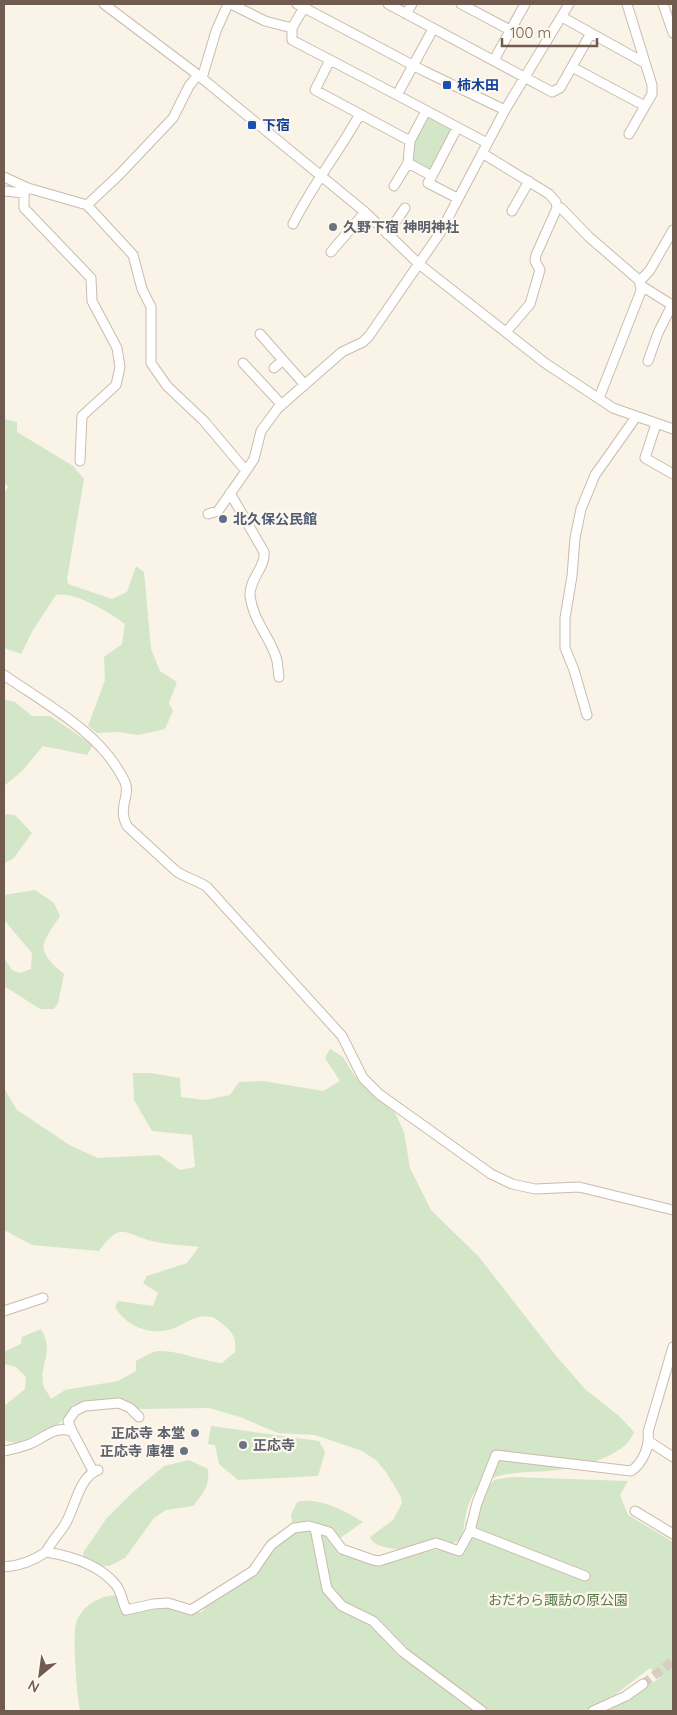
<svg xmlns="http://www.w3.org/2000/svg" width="677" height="1715" font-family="Quicksand,'Noto Sans JP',sans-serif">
  <rect width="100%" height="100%" fill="#faf3e7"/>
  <!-- green -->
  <path fill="#d3e6c7" d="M 427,115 L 454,129 L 430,172 L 407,158 Z
    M 4,419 L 17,422 L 17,432 L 73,466 L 84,479 L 67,579 L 68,584 L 112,599 L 127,592 L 136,566 L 144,572 L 151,649 L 160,671 L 177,682 L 169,703 L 173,711 L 165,729 L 138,735 L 119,732 L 97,733 L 88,726 L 105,680 L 104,657 L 122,644 L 125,624 C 110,613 75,591 56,595 L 33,630 L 21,654 L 4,648 L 4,493 L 8,487 L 4,482 Z
    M 4,699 L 15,702 L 32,716 L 50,716 L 93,745 L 87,755 L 43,746 L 22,771 L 4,786 Z
    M 4,814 L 15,815 L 32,833 L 13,859 L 4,863 Z
    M 35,890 L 54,903 L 60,916 C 42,944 33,948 64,974 L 58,1003 L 54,1009 L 40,1009 L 4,986 L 4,958 L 12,970 L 20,973 L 31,969 L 32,953 L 4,920 L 4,895 Z
    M 330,1049 L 343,1057 L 354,1075 L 373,1095 L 395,1113 L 404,1132 L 410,1168 L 431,1210 L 479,1257 L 557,1357 L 585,1389 L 619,1416 L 634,1432 C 626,1456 581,1467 558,1470 C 537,1473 499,1470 483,1483 C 466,1497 465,1520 462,1539 C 447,1549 376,1557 370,1537 L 393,1520 L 402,1503 L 401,1497 L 386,1472 L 376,1460 L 362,1451 L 315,1435 L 278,1433 L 240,1417 L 209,1408 L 138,1409 L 121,1398 L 73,1405 L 60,1423 L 18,1443 L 4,1441 L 4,1406 L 25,1389 L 26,1377 L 16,1367 L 4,1364 L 4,1352 L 21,1344 L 22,1337 L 41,1329 C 55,1353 39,1365 43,1384 C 44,1389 49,1394 51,1399 L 65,1390 L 118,1381 L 136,1371 L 136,1361 C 142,1358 148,1354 154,1352 C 169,1347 204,1362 222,1363 L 235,1352 C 236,1339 234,1333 224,1325 C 221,1323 216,1318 212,1317 C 195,1313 186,1324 172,1329 C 149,1336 126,1326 115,1307 L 118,1301 L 153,1306 L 158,1293 L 143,1283 L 147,1276 L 187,1263 L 199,1247 C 184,1245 167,1245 152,1241 C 124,1234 121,1220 99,1251 L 32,1245 L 4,1230 L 4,1088 L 17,1110 L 71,1146 L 98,1158 L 159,1155 L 180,1170 L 195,1167 L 192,1135 L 152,1131 L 134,1100 L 133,1073 L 150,1073 L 180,1078 L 181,1097 L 205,1100 L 230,1095 L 239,1082 L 263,1081 L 323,1091 L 340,1081 L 325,1058 Z
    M 211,1426 L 319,1441 L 325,1452 L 318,1476 L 238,1480 L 219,1464 L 215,1445 L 208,1444 Z
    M 189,1460 L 208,1469 C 210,1485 203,1494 193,1506 L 166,1510 L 154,1518 L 125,1558 L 109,1566 L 85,1564 L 83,1553 L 106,1519 L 133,1492 L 164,1466 Z
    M 512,1477 L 628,1481 L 620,1495 L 628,1515 L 673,1542 L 673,1711 L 607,1711 L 660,1678 L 650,1668 L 616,1694 L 585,1711 L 80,1711 C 77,1696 72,1636 76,1623 C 82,1604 103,1594 122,1595 L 127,1615 L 160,1605 L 183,1613 L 202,1612 L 211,1599 L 257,1572 L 269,1552 L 294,1531 L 291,1515 L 297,1502 C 317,1496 346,1511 363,1522 L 333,1543 L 367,1557 L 462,1547 L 467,1535 L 465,1524 L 476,1500 L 494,1480 Z"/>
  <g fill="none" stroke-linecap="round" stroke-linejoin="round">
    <!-- minor-tunnel -->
    <path stroke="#d8cdc1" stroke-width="9" stroke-dasharray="9 4.5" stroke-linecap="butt" d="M 643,1684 L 673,1661"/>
    <!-- minor casing -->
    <g stroke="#cbbbae" stroke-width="11">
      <path id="minor" d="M 104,4 L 198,75 L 365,212 L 419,264 L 545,363 L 613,408 L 673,429
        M 231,4 L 265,21 L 292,28
        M 297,4 L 424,71 L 505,110
        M 306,4 L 292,28 L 292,40 L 397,95 L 433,29
        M 388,4 L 552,92 L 560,88 L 591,33
        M 461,4 L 510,30
        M 627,4 L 652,85 L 652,94 L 629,134
        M 663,4 L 673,33
        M 406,14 L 412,4
        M 562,17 L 643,62
        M 330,60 L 315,90 L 410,141
        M 494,60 L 525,4
        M 572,67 L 645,106
        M 202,78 L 216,31 L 228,4
        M 397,95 L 487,143
        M 426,111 L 410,141 L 408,163 L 432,176 L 428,183 L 457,198
        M 482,153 L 549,194 L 556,202 L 557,208 L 536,255 L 535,261 L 540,270 L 530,304 L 506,332
        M 432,176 L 457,128
        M 4,177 L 28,188 L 87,205 L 133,255 L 142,289 L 151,307 L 151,363 L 167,386 L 204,421 L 246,471 L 254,459 L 261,431 L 278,408 L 342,352 L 363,342 L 369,336 L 440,233 L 505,110 L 569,4
        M 394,186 L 408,163
        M 4,191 L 24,193 L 27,189
        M 24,193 L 24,208 L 91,278 L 92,301 L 117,348 L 120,367 L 116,385 L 82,416 L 80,461
        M 87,205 L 119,175 L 173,118 L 189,86 L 198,75
        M 557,208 L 561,208 L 589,237 L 640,281 L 641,291 L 599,398
        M 512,211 L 529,181
        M 293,224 C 312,185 339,152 360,114
        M 387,234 L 405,208
        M 331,252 L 365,212
        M 640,281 L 650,270 L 673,230
        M 640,285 L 672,305 L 658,333 L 648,361
        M 260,334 L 305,385
        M 243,363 L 282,405
        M 274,368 L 283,360
        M 656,424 L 645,458 L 673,474
        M 230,493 L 264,552 C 266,567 249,579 250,596 C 253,620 269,636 276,657 C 278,663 278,670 279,677
        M 208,514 L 218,511 L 246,471
        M 4,675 C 47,705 102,733 125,782 C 131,796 117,807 127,826 L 176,871 C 186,878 197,880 207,887 L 342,1036 L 363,1078 L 379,1094 L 491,1174 L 512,1184 L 535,1189 L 579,1187 L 673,1210
        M 587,715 L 574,670 L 565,648 L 565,618 L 572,576 L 575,538 L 581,509 L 595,475 L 636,417
        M 4,1311 L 43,1298
        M 72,1431 L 68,1421 L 75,1411 L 85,1406 L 119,1403 L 130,1408 L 139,1417
        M 650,1442 L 673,1457
        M 4,1451 C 11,1450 20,1447 27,1445 C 43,1440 53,1425 72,1431 L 93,1471
        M 635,1511 L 673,1534
        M 315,1528 L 327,1589 L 342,1606 L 373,1621 L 403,1652 L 482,1711
        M 470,1531 L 477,1503 L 496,1455 L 631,1471 C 643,1463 650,1446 648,1432 L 673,1347
        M 46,1552 C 51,1542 58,1535 64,1526 C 75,1510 78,1477 98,1470
        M 4,1567 C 20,1566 33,1561 46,1552 C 71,1556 99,1564 116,1585 C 121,1591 123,1603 126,1610 L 153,1604 L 168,1603 L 191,1610 L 253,1571 L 271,1545 L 294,1528 L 309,1526 L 329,1532 L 342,1549 L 373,1560 L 379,1561 L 436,1543 L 459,1551 L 470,1531 L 585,1576
        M 593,1711 L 626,1696 L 643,1684"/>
    </g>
    <!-- minor -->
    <use href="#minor" stroke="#fff" stroke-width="9"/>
  </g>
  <!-- markers -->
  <g fill="#1a4fb4" stroke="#fdf7ed" stroke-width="2">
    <rect x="442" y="80" width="10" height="10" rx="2.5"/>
    <rect x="247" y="120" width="10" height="10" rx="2.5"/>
  </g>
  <g fill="#6b7280" stroke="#fdf7ed" stroke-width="2">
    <circle cx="333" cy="227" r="5"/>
    <circle cx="195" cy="1433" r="5"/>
    <circle cx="243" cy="1445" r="5"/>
    <circle cx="184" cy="1451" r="5"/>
  </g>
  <circle fill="#5c6f8a" stroke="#fdf7ed" stroke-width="2" cx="223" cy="519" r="5"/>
  <g text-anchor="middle" stroke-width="4.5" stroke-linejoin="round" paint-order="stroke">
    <!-- transit labels -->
    <g font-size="14" font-weight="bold" fill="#164399" stroke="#fdf7ed" text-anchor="start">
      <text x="457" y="90">柿木田</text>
      <text x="262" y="130">下宿</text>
    </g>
    <!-- worship labels -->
    <g font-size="14" font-weight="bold" fill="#5b616d" stroke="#fdf7ed" text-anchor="start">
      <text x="343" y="232">久野下宿 神明神社</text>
      <text x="185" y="1438" text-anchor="end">正応寺 本堂</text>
      <text x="253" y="1450">正応寺</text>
      <text x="174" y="1456" text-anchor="end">正応寺 庫裡</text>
    </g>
    <!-- service labels -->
    <g font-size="14" font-weight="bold" fill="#4e5e75" stroke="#fdf7ed" text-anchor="start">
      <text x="233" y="524">北久保公民館</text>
    </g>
    <!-- park labels -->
    <g font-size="14" fill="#577b4a" stroke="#fdf7ed">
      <text x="558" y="1605">おだわら諏訪の原公園</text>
    </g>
  </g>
  <!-- border -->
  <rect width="677" height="1715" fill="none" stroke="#715b4e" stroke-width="10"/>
  <!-- north arrow -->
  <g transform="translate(40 1675) rotate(209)" stroke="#fdf7ed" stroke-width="4" paint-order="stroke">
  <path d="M0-4L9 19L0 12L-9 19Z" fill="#715b4e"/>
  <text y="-8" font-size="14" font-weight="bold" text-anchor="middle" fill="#715b4e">N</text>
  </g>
  <!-- scale -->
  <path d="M502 38v8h95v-8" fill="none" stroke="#715b4e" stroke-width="2.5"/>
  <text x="510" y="38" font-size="15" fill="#715b4e" stroke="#fdf7ed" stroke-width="4" paint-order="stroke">100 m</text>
</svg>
